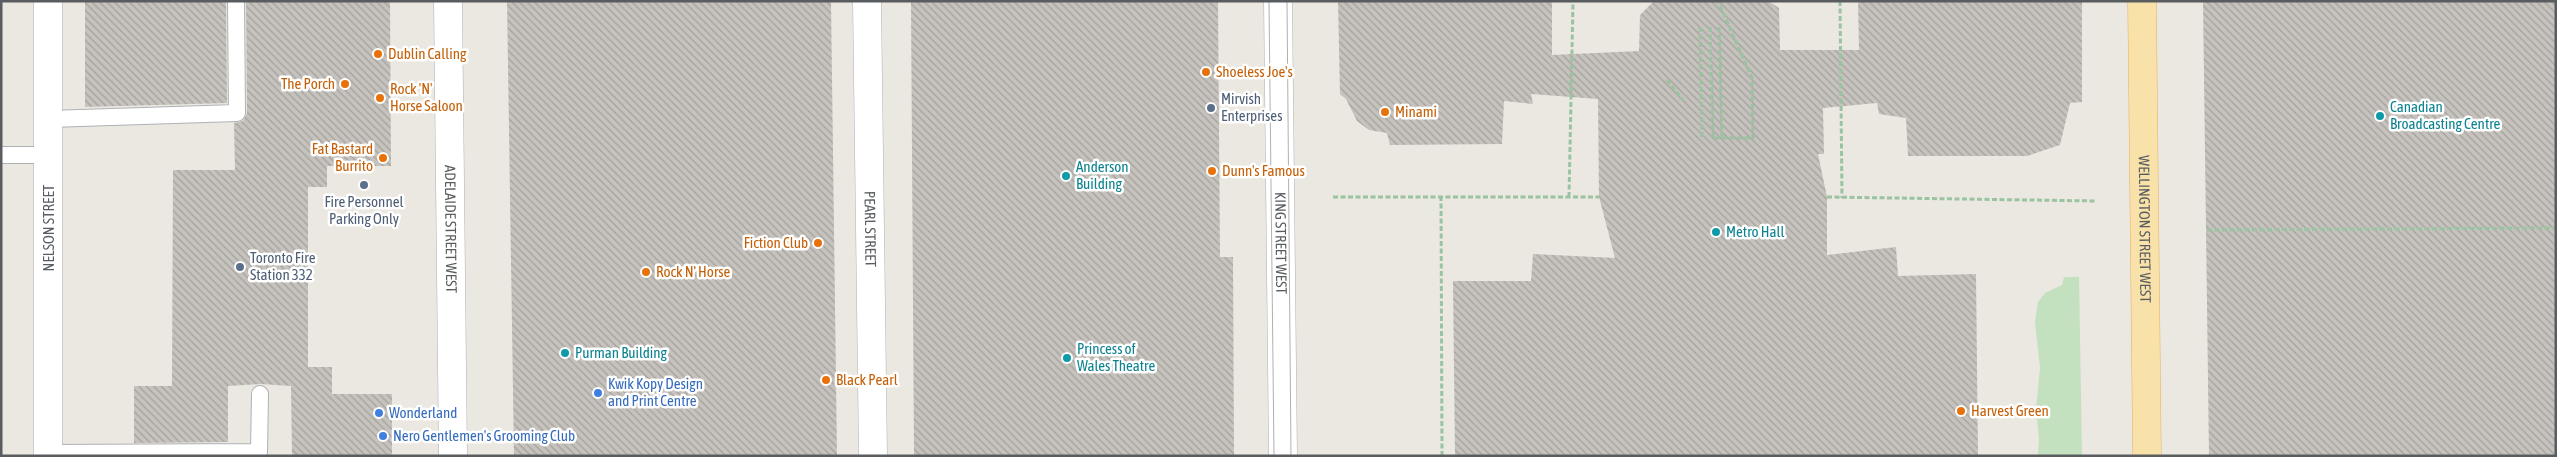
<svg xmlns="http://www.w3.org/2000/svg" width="2557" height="457" font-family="'Asap Condensed',sans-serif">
  <defs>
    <pattern id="building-back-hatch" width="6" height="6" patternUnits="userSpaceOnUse" patternTransform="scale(1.25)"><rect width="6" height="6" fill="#c6c2bd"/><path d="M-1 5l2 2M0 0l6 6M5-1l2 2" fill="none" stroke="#a4a19d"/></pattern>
  </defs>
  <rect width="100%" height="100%" fill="#ebe7e1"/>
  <!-- grass -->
  <path fill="#c3e1bf" d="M 2064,277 L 2079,277 L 2082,456 L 2038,456 L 2039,438 L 2036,409 L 2040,368 L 2035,322 L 2038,302 L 2045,293 L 2062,285 Z"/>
  <!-- building -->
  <path fill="url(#building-back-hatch)" d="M 85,1 L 226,1 L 227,103 L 85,107 Z
    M 246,1 L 390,1 L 391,166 L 327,166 L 327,187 L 308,187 L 308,367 L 332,367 L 332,394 L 392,394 L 392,456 L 292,456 L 291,386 L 261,384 L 228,386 L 228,442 L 134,443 L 134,386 L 172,386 L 173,170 L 235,170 L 234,123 L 243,121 L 247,113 Z
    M 507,1 L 831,1 L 837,456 L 514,456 Z
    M 911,1 L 1218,1 L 1220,257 L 1233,257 L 1234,455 L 914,456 Z
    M 1338,1 L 1552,1 L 1552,55 L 1639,51 L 1640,15 L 1654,1 L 1768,1 L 1779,8 L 1780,50 L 1859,50 L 1858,1 L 2082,1 L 2082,102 L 2070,103 L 2060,145 L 2027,156 L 1908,156 L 1906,118 L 1879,114 L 1877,103 L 1823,108 L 1824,154 L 1818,154 L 1827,197 L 1827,255 L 1896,247 L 1898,276 L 1976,274 L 1978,456 L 1455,456 L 1453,281 L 1531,281 L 1533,254 L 1615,258 L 1599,197 L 1598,99 L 1531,94 L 1533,104 L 1504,101 L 1502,144 L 1390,145 L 1387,133 L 1369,130 L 1357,121 L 1346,99 L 1340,94 Z
    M 2203,1 L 2556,1 L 2556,456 L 2209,456 Z"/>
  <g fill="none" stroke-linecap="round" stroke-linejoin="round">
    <!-- service casing -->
    <g stroke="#aeb2b5" stroke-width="18">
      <path id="service" d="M 49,119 L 237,113 L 236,1
        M 1,155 L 49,155
        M 48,453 L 259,452 L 260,394"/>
    </g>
    <!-- minor casing -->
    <g stroke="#aeb2b5" stroke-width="29">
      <g id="minor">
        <path id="s1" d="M 867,1 L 873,456"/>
        <path d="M 48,456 L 48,1"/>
      </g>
    </g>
    <!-- secondary casing -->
    <g stroke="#adb1b5" stroke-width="29">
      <g id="secondary">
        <path id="s2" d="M 448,1 L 453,456"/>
        <path id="s3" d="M 1278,1 L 1283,456"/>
      </g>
    </g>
    <!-- primary casing -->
    <g stroke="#e5b060" stroke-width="29">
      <g id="primary">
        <path id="s4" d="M 2142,1 L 2147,456"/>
      </g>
    </g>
    <!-- path -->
    <path stroke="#9ac4a1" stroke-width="3" stroke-dasharray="5 2.5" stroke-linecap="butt" d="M 1840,1 L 1842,198
      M 1700,27 L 1702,138
      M 1710,27 L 1713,138 L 1753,138 L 1752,78 L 1718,1
      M 1719,27 L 1722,138
      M 1667,80 L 1683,100
      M 1441,196 L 1442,456
      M 1333,197 L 1599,197
      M 1569,197 L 1573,1
      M 1827,197 L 2097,201
      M 2207,230 L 2556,228"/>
    <!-- service -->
    <use href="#service" stroke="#fff" stroke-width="16"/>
    <!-- minor -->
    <use href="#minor" stroke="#fff" stroke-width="28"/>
    <!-- secondary -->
    <use href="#secondary" stroke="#fff" stroke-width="28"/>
    <!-- primary -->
    <use href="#primary" stroke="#f8e2a9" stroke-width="28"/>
    <!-- tram -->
    <path stroke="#afb0b0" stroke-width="1" d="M 1269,1 L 1274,456
      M 1287,1 L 1291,456"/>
  </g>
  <!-- markers -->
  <g fill="#e8710a" stroke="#fff" stroke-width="2">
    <circle cx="378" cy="54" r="5"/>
    <circle cx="1206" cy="72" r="5"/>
    <circle cx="345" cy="84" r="5"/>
    <circle cx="380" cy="98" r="5"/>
    <circle cx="1385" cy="112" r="5"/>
    <circle cx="383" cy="158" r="5"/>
    <circle cx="1212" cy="171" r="5"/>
    <circle cx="818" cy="243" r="5"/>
    <circle cx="646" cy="272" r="5"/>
    <circle cx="826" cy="380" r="5"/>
    <circle cx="1961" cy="411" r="5"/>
  </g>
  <g fill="#5c6f8a" stroke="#fff" stroke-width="2">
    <circle cx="1211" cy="108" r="5"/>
    <circle cx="364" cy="185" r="5"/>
    <circle cx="240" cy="267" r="5"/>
  </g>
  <g fill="#0f9aa8" stroke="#fff" stroke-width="2">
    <circle cx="2380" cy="116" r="5"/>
    <circle cx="1066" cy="176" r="5"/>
    <circle cx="1716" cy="232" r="5"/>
    <circle cx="565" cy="353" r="5"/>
    <circle cx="1067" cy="358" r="5"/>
  </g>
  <g fill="#3f7fe0" stroke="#fff" stroke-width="2">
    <circle cx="598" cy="393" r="5"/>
    <circle cx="379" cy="413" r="5"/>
    <circle cx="383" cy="436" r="5"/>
  </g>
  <g text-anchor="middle" stroke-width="5" stroke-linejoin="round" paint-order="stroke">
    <!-- food labels -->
    <g font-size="15" fill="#c56008" stroke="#fff" text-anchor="start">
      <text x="388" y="59">Dublin Calling</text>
      <text x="1216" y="77">Shoeless Joe's</text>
      <text x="335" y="89" text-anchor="end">The Porch</text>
      <text x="390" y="94">Rock 'N'<tspan x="390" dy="17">Horse Saloon</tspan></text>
      <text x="1395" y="117">Minami</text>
      <text x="373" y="154" text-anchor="end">Fat Bastard<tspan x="373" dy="17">Burrito</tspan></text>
      <text x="1222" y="176">Dunn's Famous</text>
      <text x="808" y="248" text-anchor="end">Fiction Club</text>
      <text x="656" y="277">Rock N' Horse</text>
      <text x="836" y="385">Black Pearl</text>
      <text x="1971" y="416">Harvest Green</text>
    </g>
    <!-- service labels -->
    <g font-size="15" fill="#4e5e75" stroke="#fff" text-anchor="start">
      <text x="1221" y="104">Mirvish<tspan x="1221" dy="17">Enterprises</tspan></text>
      <text x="364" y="207" text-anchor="middle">Fire Personnel<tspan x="364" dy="17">Parking Only</tspan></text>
      <text x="250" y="263">Toronto Fire<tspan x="250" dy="17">Station 332</tspan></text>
    </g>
    <!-- culture labels -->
    <g font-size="15" fill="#0d838f" stroke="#fff" text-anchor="start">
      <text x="2390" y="112">Canadian<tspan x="2390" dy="17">Broadcasting Centre</tspan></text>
      <text x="1076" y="172">Anderson<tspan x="1076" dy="17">Building</tspan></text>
      <text x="1726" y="237">Metro Hall</text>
      <text x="1077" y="354">Princess of<tspan x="1077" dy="17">Wales Theatre</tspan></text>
      <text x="575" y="358">Purman Building</text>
    </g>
    <!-- street labels -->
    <g font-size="15" fill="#595d60" stroke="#fff">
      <text transform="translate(49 228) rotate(-90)" y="5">NELSON STREET</text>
      <text dy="5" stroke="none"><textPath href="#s1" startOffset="228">PEARL STREET</textPath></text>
      <text dy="5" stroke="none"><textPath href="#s4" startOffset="228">WELLINGTON STREET WEST</textPath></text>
      <text dy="5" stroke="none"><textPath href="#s2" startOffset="228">ADELAIDE STREET WEST</textPath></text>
      <text dy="5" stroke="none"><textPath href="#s3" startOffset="242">KING STREET WEST</textPath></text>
    </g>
    <!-- shop labels -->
    <g font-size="15" fill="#366cbe" stroke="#fff" text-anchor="start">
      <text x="608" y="389">Kwik Kopy Design<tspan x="608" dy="17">and Print Centre</tspan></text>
      <text x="389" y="418">Wonderland</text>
      <text x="393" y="441">Nero Gentlemen's Grooming Club</text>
    </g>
  </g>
  <!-- border -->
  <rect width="2557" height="457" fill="none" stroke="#595d60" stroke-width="5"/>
</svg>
